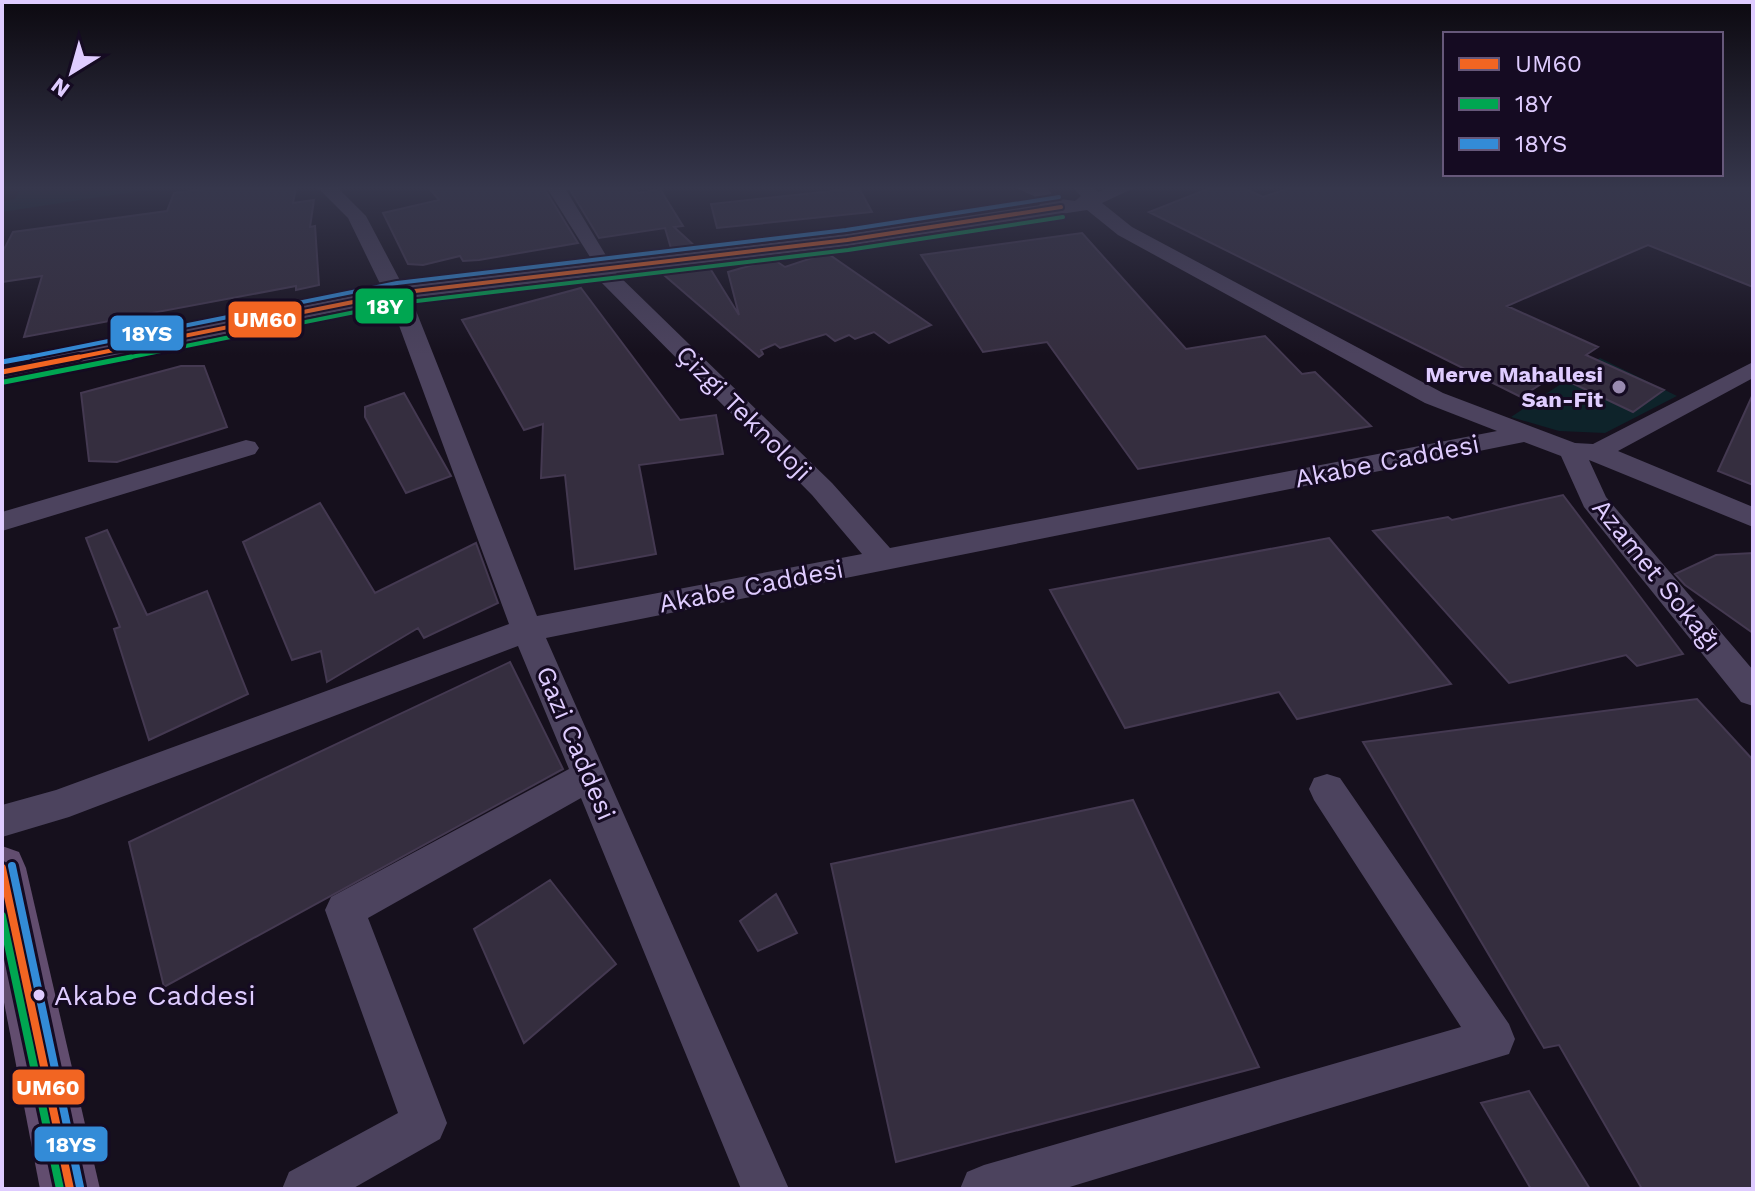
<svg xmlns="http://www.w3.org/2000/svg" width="1755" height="1191" font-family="'Work Sans',sans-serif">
  <rect width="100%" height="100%" fill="#16101d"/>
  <!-- green -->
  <path fill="#0e232a" d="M 21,188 L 159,188 L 2,212 L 2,201 L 15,199 Z
    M 1600,358 L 1677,396 L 1605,433 L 1559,431 L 1511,417 Z"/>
  <!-- building -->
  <path fill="#352e3f" stroke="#443951" stroke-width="2" d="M 213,188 L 296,188 L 293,203 L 314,200 L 310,227 L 315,226 L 319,285 L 296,290 L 296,286 L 24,337 L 42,276 L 2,282 L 2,253 L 13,232 L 167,211 L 174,193 Z
    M 429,188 L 544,188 L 578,243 L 479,260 L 463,261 L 460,256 L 423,265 L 408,264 L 383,213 L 439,200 Z
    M 569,188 L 635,188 L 638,193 L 660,189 L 683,226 L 674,227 L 698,249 L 672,252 L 665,228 L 599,238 Z
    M 859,188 L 872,212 L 717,228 L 711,204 Z
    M 1210,188 L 1244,188 L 1263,197 L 1289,188 L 1753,188 L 1753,287 L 1648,245 L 1507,306 L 1598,347 L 1586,355 L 1664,390 L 1633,412 L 1555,375 L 1521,397 L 1149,212 Z
    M 1082,233 L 1186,349 L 1265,336 L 1302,374 L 1315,372 L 1371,426 L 1138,469 L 1047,342 L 983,352 L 921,255 Z
    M 827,253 L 931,325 L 889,343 L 874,332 L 855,339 L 849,335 L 835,341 L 826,334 L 780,348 L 775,344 L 761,350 L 763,354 L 759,357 L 664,275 L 678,269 L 708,265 L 739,315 L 728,272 L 773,259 L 785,267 Z
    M 581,288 L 680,420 L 716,415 L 723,454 L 639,465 L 656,554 L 575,569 L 565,475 L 541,478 L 543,424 L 524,430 L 462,320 Z
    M 181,366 L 204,366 L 227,427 L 117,462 L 89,461 L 81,393 Z
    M 404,393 L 451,476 L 406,493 L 365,417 L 365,407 Z
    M 1753,394 L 1753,485 L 1718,471 Z
    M 1563,495 L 1641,598 L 1683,654 L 1637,666 L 1626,655 L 1509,683 L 1373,531 L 1448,517 L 1452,520 Z
    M 320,503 L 375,593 L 476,543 L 498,603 L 424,638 L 418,628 L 327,682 L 321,651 L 292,660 L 243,542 Z
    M 107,530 L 147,615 L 207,591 L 248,694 L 149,740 L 114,629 L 120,627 L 86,538 Z
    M 1329,538 L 1451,684 L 1297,719 L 1279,692 L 1125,728 L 1050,590 Z
    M 1753,553 L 1753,633 L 1685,585 L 1675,574 L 1716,555 Z
    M 510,662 L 563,769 L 164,987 L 129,842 Z
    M 1697,699 L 1753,760 L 1753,1189 L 1642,1189 L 1559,1045 L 1544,1048 L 1363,742 Z
    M 1133,800 L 1259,1067 L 896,1162 L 831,864 Z
    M 550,880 L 616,964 L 524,1043 L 474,929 Z
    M 776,894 L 797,933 L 758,951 L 740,921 Z
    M 1529,1091 L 1590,1189 L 1531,1189 L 1481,1103 Z"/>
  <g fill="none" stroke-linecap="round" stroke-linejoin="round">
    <!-- minor -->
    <path fill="#4c435e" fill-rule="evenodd" d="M 318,188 L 338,188 L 366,216 L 403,286 L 590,264 L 590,257 L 547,188 L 565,188 L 610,262 L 847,234 L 1040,205 L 1034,196 L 1016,188 L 1048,188 L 1054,198 L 1075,201 L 1081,196 L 1073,188 L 1094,188 L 1098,192 L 1108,188 L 1134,188 L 1102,203 L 1132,227 L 1443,393 L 1575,443 L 1593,444 L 1753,362 L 1753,378 L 1618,451 L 1753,507 L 1753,527 L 1589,460 L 1606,497 L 1753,670 L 1753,706 L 1741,702 L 1584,507 L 1561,456 L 1524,442 L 546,638 L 789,1189 L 741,1189 L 581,798 L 368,918 L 447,1123 L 440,1139 L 352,1189 L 282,1189 L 289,1172 L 398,1113 L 325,910 L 331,897 L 569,769 L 518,646 L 69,817 L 2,837 L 2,805 L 56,790 L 509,624 L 390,301 L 2,379 L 2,365 L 383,290 L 348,218 ZM 1087,210 L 1118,235 L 1425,403 L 1497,431 L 890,548 L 832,483 L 616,273 L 847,246 ZM 595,276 L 812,495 L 862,554 L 537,616 L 411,298 Z
      M 246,440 L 255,442 L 259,448 L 255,454 L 2,531 L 2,512 Z
      M 1327,774 L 1340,778 L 1509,1024 L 1515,1039 L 1509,1054 L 1063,1189 L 960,1189 L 967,1172 L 984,1165 L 1461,1027 L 1314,800 L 1309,789 L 1314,778 Z"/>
    <!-- major -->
    <path fill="#624d6f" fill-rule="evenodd" d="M 2,846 L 19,852 L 26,868 L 100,1189 L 40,1189 L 2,992 Z"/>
    <!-- bus-1-far2 casing -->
    <g stroke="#150b22" stroke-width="8">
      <path id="bus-1-far2" d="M 69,359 L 398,293 L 847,240 L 1061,207"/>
    </g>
    <!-- bus-1-far1 casing -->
    <g stroke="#150b22" stroke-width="10">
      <path id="bus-1-far1" d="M 2,372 L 79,357"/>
    </g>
    <!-- bus-1 casing -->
    <g stroke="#150b22" stroke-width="14">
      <path id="bus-1" d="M 2,868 L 70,1189"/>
    </g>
    <!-- bus-2-far2 casing -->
    <g stroke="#150b22" stroke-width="8">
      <path id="bus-2-far2" d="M 121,359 L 400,303 L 848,250 L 1063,217"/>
    </g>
    <!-- bus-2-far1 casing -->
    <g stroke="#150b22" stroke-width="10">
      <path id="bus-2-far1" d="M 4,382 L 131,357"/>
    </g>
    <!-- bus-2 casing -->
    <g stroke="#150b22" stroke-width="14">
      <path id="bus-2" d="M 2,916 L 60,1189"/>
    </g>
    <!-- bus-3-far2 casing -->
    <g stroke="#150b22" stroke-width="8">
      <path id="bus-3-far2" d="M 19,359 L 397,283 L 846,230 L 1059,197"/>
    </g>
    <!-- bus-3-far1 casing -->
    <g stroke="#150b22" stroke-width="10">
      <path id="bus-3-far1" d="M 2,362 L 29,357"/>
    </g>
    <!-- bus-3 casing -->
    <g stroke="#150b22" stroke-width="14">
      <path id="bus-3" d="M 12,866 L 80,1187"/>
    </g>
    <!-- bus-1-far2 -->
    <use href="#bus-1-far2" stroke="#f26522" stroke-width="4"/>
    <!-- bus-1-far1 -->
    <use href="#bus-1-far1" stroke="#f26522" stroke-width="5"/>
    <!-- bus-1 -->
    <use href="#bus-1" stroke="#f26522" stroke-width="8"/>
    <!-- bus-2-far2 -->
    <use href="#bus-2-far2" stroke="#00a651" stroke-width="4"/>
    <!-- bus-2-far1 -->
    <use href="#bus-2-far1" stroke="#00a651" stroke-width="5"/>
    <!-- bus-2 -->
    <use href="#bus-2" stroke="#00a651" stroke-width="8"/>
    <!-- bus-3-far2 -->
    <use href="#bus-3-far2" stroke="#338bd7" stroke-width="4"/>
    <!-- bus-3-far1 -->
    <use href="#bus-3-far1" stroke="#338bd7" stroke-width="5"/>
    <!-- bus-3 -->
    <use href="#bus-3" stroke="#338bd7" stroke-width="8"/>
  </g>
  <!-- sky -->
  <linearGradient id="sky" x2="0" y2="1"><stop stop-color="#0c0910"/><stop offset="0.53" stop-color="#36374c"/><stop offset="1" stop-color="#36374c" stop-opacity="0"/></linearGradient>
  <rect width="1755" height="355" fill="url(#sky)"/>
  <!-- markers -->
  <circle fill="#998ab0" stroke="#150b22" stroke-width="3" cx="1619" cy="387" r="8"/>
  <circle fill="#dfccff" stroke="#150b22" stroke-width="3" cx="39" cy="995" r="7"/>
  <g text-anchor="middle" stroke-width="6" stroke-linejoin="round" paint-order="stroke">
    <!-- far-poi labels -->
    <g font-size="22" font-weight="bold" fill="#dfccff" stroke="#150b22" text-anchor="end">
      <text x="1603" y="382">Merve Mahallesi<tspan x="1603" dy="25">San-Fit</tspan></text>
    </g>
    <!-- street labels -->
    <g font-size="26" fill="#dfccff" stroke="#150b22">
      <text transform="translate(744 413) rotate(45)" y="9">Çizgi Teknoloji</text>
      <text transform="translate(1387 461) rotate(-11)" y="9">Akabe Caddesi</text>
      <text transform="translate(1657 575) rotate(51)" y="9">Azamet Sokağı</text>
      <text transform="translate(751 586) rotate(-11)" y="9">Akabe Caddesi</text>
      <text transform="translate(576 743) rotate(67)" y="9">Gazi Caddesi</text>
    </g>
    <!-- near-bus labels -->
    <g font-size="28" fill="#dfccff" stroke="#150b22" text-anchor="start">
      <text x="54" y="1005">Akabe Caddesi</text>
    </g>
  </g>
  <g stroke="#150b22" stroke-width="3">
    <rect x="354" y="287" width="61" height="38" rx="8" fill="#00a651"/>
    <rect x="227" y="300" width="76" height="39" rx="8" fill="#f26522"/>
    <rect x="109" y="314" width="76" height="38" rx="8" fill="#338bd7"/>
    <rect x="11" y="1068" width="75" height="38" rx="8" fill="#f26522"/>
    <rect x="33" y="1125" width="76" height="38" rx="8" fill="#338bd7"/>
  </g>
  <g font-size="22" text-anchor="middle" font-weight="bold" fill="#fff">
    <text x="385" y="314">18Y</text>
    <text x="265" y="327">UM60</text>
    <text x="147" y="341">18YS</text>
    <text x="48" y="1095">UM60</text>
    <text x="71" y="1152">18YS</text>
  </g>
  <!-- border -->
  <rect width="1755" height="1191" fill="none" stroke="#dfccff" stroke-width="8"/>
  <!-- legend -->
  <rect x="1443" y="32" width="280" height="144" fill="#150b22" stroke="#66587a" stroke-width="2"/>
  <rect x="1459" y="58" width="40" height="12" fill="#f26522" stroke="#66587a" stroke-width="2"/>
  <text x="1515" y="72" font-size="24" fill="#dfccff">UM60</text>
  <rect x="1459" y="98" width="40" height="12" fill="#00a651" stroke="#66587a" stroke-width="2"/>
  <text x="1515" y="112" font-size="24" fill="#dfccff">18Y</text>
  <rect x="1459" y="138" width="40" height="12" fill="#338bd7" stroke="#66587a" stroke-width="2"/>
  <text x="1515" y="152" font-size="24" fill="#dfccff">18YS</text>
  <!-- north arrow -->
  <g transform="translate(72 72) rotate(217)" stroke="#150b22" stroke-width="6" paint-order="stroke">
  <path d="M0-6L14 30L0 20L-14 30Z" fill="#dfccff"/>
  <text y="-12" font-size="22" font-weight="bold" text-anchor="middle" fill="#dfccff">N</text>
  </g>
</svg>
